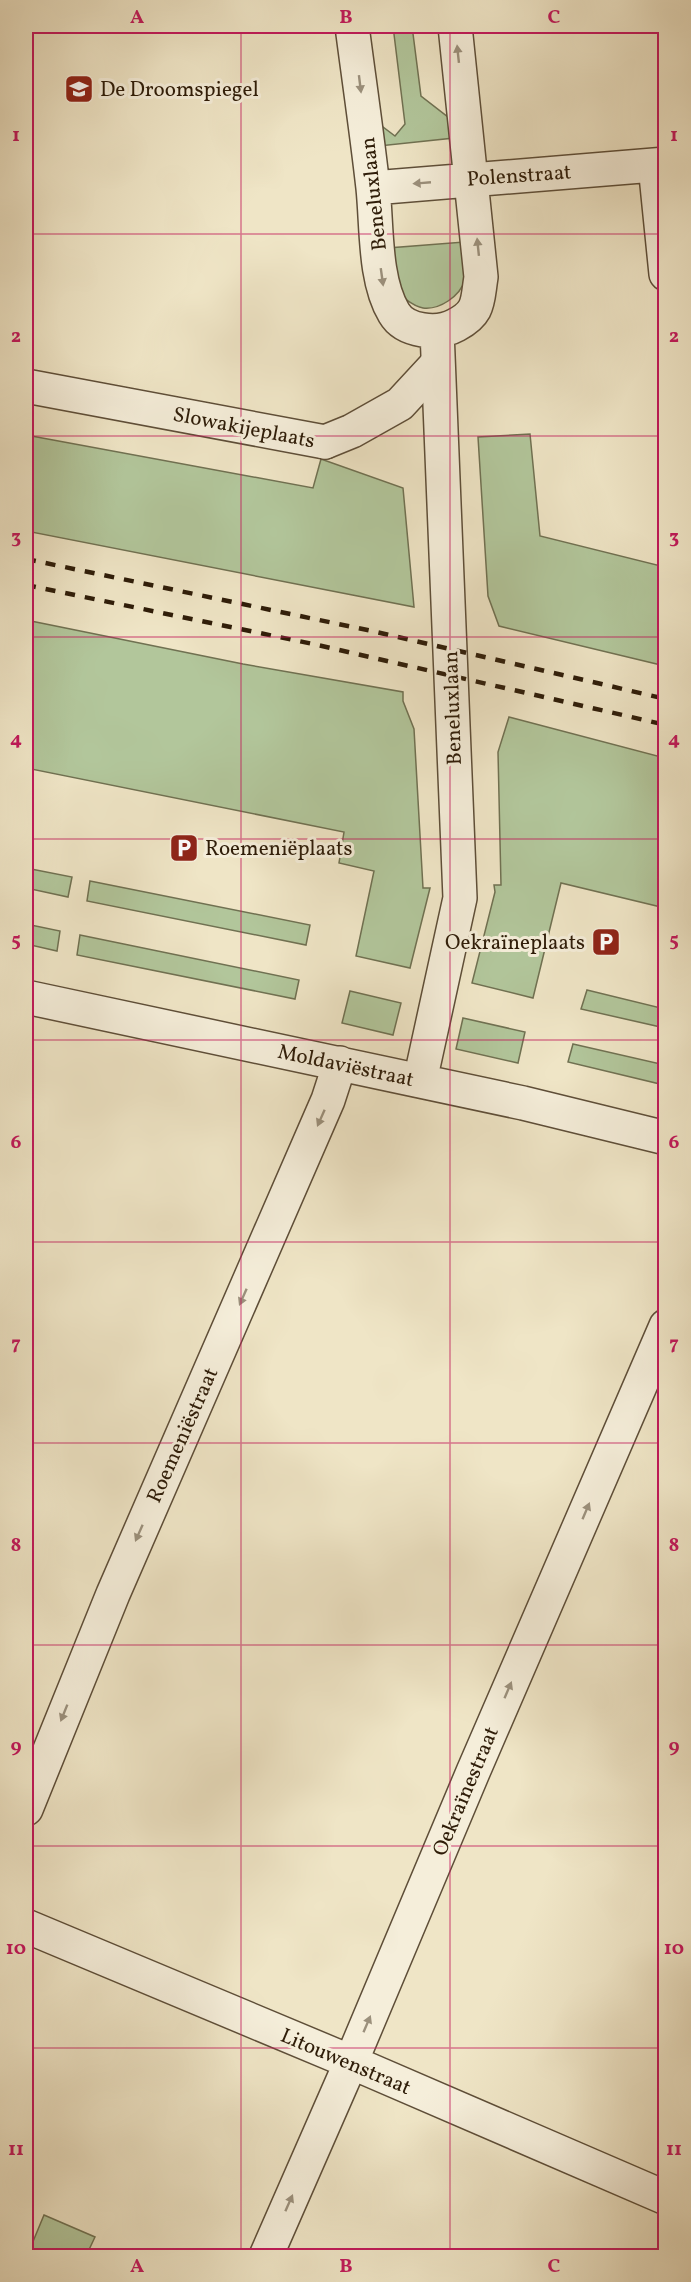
<svg xmlns="http://www.w3.org/2000/svg" width="691" height="2282" font-family="Vollkorn,serif">
  <rect width="100%" height="100%" fill="#efe5c6"/>
  <filter id="stains"><feTurbulence type="fractalNoise" baseFrequency=".00333" numOctaves="4"/><feColorMatrix values="0 0 0 0 .2 0 0 0 0 .09 0 0 0 0 .02 0 0 0 .5 -.17"/></filter>
  <radialGradient id="worn" r=".72"><stop offset=".6" stop-color="#630" stop-opacity="0"/><stop offset="1" stop-color="#630" stop-opacity=".3"/></radialGradient>
  <!-- green -->
  <path fill="#b2c69b" stroke="#707152" stroke-width="1.5" d="M 393,26 L 412,26 L 421,96 L 453,121 L 454,138 L 379,146 L 375,121 L 395,136 L 405,124 Z
    M 464,242 C 464,253 468,269 465,280 C 460,296 440,310 423,308 C 414,307 406,299 398,294 L 388,248 Z
    M 530,434 L 540,536 L 665,567 L 665,666 L 499,626 L 488,596 L 478,437 Z
    M 26,435 L 313,488 L 321,459 L 403,488 L 414,607 L 26,531 Z
    M 26,620 L 243,664 L 403,692 L 403,701 L 414,729 L 423,888 L 430,888 L 410,968 L 356,956 L 374,871 L 339,863 L 344,832 L 26,768 Z
    M 509,717 L 665,758 L 665,908 L 561,883 L 533,998 L 472,983 L 495,892 L 494,885 L 501,885 L 498,752 Z
    M 26,868 L 72,877 L 68,897 L 26,888 Z
    M 90,881 L 310,925 L 306,945 L 87,901 Z
    M 26,924 L 60,931 L 57,951 L 26,944 Z
    M 80,935 L 299,980 L 295,999 L 77,955 Z
    M 587,990 L 665,1009 L 665,1028 L 581,1009 Z
    M 350,991 L 401,1003 L 393,1035 L 342,1023 Z
    M 463,1018 L 525,1032 L 518,1063 L 456,1049 Z
    M 573,1044 L 665,1065 L 660,1084 L 568,1062 Z
    M 44,2215 L 95,2237 L 86,2256 L 27,2256 Z"/>
  <g fill="none" stroke-linecap="round" stroke-linejoin="round">
    <!-- pedestrian casing -->
    <g stroke="#5e4e38" stroke-width="36">
      <path id="pedestrian" d="M 325,442 L 352,431 L 400,404 L 437,364"/>
    </g>
    <!-- minor casing -->
    <g stroke="#5e4e38" stroke-width="36">
      <path id="minor" d="M 352,26 C 359,80 367,134 373,188 C 377,226 374,280 394,313 C 405,332 438,335 456,325 C 480,312 477,302 481,277 L 455,26
        M 655,165 L 666,274
        M 373,188 L 666,164
        M 26,386 L 325,442
        M 26,997 L 523,1103 L 666,1138
        M 420,1081 L 460,898 L 437,331
        M 26,1809 L 113,1594 L 328,1100 L 340,1063
        M 26,1926 L 351,2062 L 666,2198
        M 266,2256 L 351,2062 L 473,1772 L 666,1326"/>
    </g>
    <!-- pedestrian -->
    <use href="#pedestrian" stroke="#f5eeda" stroke-width="33"/>
    <!-- minor -->
    <use href="#minor" stroke="#f5eeda" stroke-width="33"/>
    <!-- rail -->
    <path stroke="#2e1c08" stroke-width="4.5" stroke-dasharray="10 10" stroke-linecap="butt" d="M 26,559 L 372,631 L 666,699
      M 26,585 L 313,644 L 666,725"/>
  </g>
  <!-- one-way arrows -->
  <defs><path id="oneway-solid" d="M-6-.8H1V-3.2L6.5 0L1 3.2V.8H-6Z" transform="scale(1.5)"/></defs>
  <g fill="#9b907c">
    <use href="#oneway-solid" transform="translate(458 54) rotate(-96)"/>
    <use href="#oneway-solid" transform="translate(360 84) rotate(83)"/>
    <use href="#oneway-solid" transform="translate(422 183) rotate(175)"/>
    <use href="#oneway-solid" transform="translate(478 247) rotate(-96)"/>
    <use href="#oneway-solid" transform="translate(382 277) rotate(82)"/>
    <use href="#oneway-solid" transform="translate(321 1118) rotate(114)"/>
    <use href="#oneway-solid" transform="translate(243 1297) rotate(114)"/>
    <use href="#oneway-solid" transform="translate(586 1511) rotate(-67)"/>
    <use href="#oneway-solid" transform="translate(139 1533) rotate(114)"/>
    <use href="#oneway-solid" transform="translate(508 1690) rotate(-67)"/>
    <use href="#oneway-solid" transform="translate(64 1713) rotate(112)"/>
    <use href="#oneway-solid" transform="translate(367 2024) rotate(-67)"/>
    <use href="#oneway-solid" transform="translate(289 2203) rotate(-66)"/>
  </g>
  <!-- grid -->
  <path fill="none" stroke="#c2185b" stroke-width="1.5" stroke-opacity="0.55" d="M 241,26 L 241,2256M 450,26 L 450,2256M 26,234 L 666,234M 26,436 L 666,436M 26,637 L 666,637M 26,839 L 666,839M 26,1040 L 666,1040M 26,1242 L 666,1242M 26,1443 L 666,1443M 26,1645 L 666,1645M 26,1846 L 666,1846M 26,2048 L 666,2048"/>
  <!-- icons -->
  <defs>
    <g id="school-square" transform="scale(1.5)"><rect x="-9" y="-9" width="18" height="18" rx="4" fill="#8f2418" stroke="#f5eeda"/><path d="M0-5L7-2L0 1L-7-2ZM-4 1L0 2.5L4 1V4Q0 6-4 4Z" fill="#fff"/></g>
    <g id="parking-square" transform="scale(1.5)"><rect x="-9" y="-9" width="18" height="18" rx="4" fill="#8f2418" stroke="#f5eeda"/><path d="M-3.5-5.5H1a3.5 3.5 0 0 1 0 7H-1V5.5H-3.5ZM-1-3.4V-.6H.8a1.4 1.4 0 0 0 0-2.8Z" fill="#fff"/></g>
  </defs>
  <g fill-rule="evenodd">
    <use href="#school-square" x="79" y="89"/>
    <use href="#parking-square" x="184" y="848"/>
    <use href="#parking-square" x="606" y="942"/>
  </g>
  <g text-anchor="middle" stroke-width="6" stroke-linejoin="round" paint-order="stroke">
    <!-- poi labels -->
    <g font-size="21" fill="#2e1c08" stroke="#f5eeda" text-anchor="start">
      <text x="100" y="96">De Droomspiegel</text>
      <text x="205" y="855">Roemeniëplaats</text>
      <text x="585" y="949" text-anchor="end">Oekraïneplaats</text>
    </g>
    <!-- street labels -->
    <g font-size="21" fill="#2e1c08" stroke="#f5eeda">
      <text transform="translate(519 175) rotate(-4)" y="7">Polenstraat</text>
      <text transform="translate(373 194) rotate(-96)" y="7">Beneluxlaan</text>
      <text transform="translate(244 427) rotate(11)" y="7">Slowakijeplaats</text>
      <text transform="translate(452 708) rotate(-92)" y="7">Beneluxlaan</text>
      <text transform="translate(346 1065) rotate(12)" y="7">Moldaviëstraat</text>
      <text transform="translate(182 1435) rotate(-66)" y="7">Roemeniëstraat</text>
      <text transform="translate(465 1791) rotate(-67)" y="7">Oekraïnestraat</text>
      <text transform="translate(346 2061) rotate(23)" y="7">Litouwenstraat</text>
    </g>
  </g>
  <!-- margin -->
  <rect width="691" height="2282" fill="none" stroke="#efe5c6" stroke-width="66"/>
  <rect x="33" y="33" width="625" height="2216" fill="none" stroke="#c2185b" stroke-width="2"/>
  <g font-size="20" text-anchor="middle" font-weight="bold" fill="#c2185b">
    <text x="137" y="23">A</text>
    <text x="346" y="23">B</text>
    <text x="554" y="23">C</text>
    <text x="16" y="141">1</text>
    <text x="674" y="141">1</text>
    <text x="16" y="342">2</text>
    <text x="674" y="342">2</text>
    <text x="16" y="543">3</text>
    <text x="674" y="543">3</text>
    <text x="16" y="745">4</text>
    <text x="674" y="745">4</text>
    <text x="16" y="946">5</text>
    <text x="674" y="946">5</text>
    <text x="16" y="1148">6</text>
    <text x="674" y="1148">6</text>
    <text x="16" y="1349">7</text>
    <text x="674" y="1349">7</text>
    <text x="16" y="1551">8</text>
    <text x="674" y="1551">8</text>
    <text x="16" y="1752">9</text>
    <text x="674" y="1752">9</text>
    <text x="16" y="1954">10</text>
    <text x="674" y="1954">10</text>
    <text x="16" y="2155">11</text>
    <text x="674" y="2155">11</text>
    <text x="137" y="2272">A</text>
    <text x="346" y="2272">B</text>
    <text x="554" y="2272">C</text>
  </g>
  <rect width="100%" height="100%" filter="url(#stains)"/>
  <rect width="100%" height="100%" fill="url(#worn)"/>
</svg>
